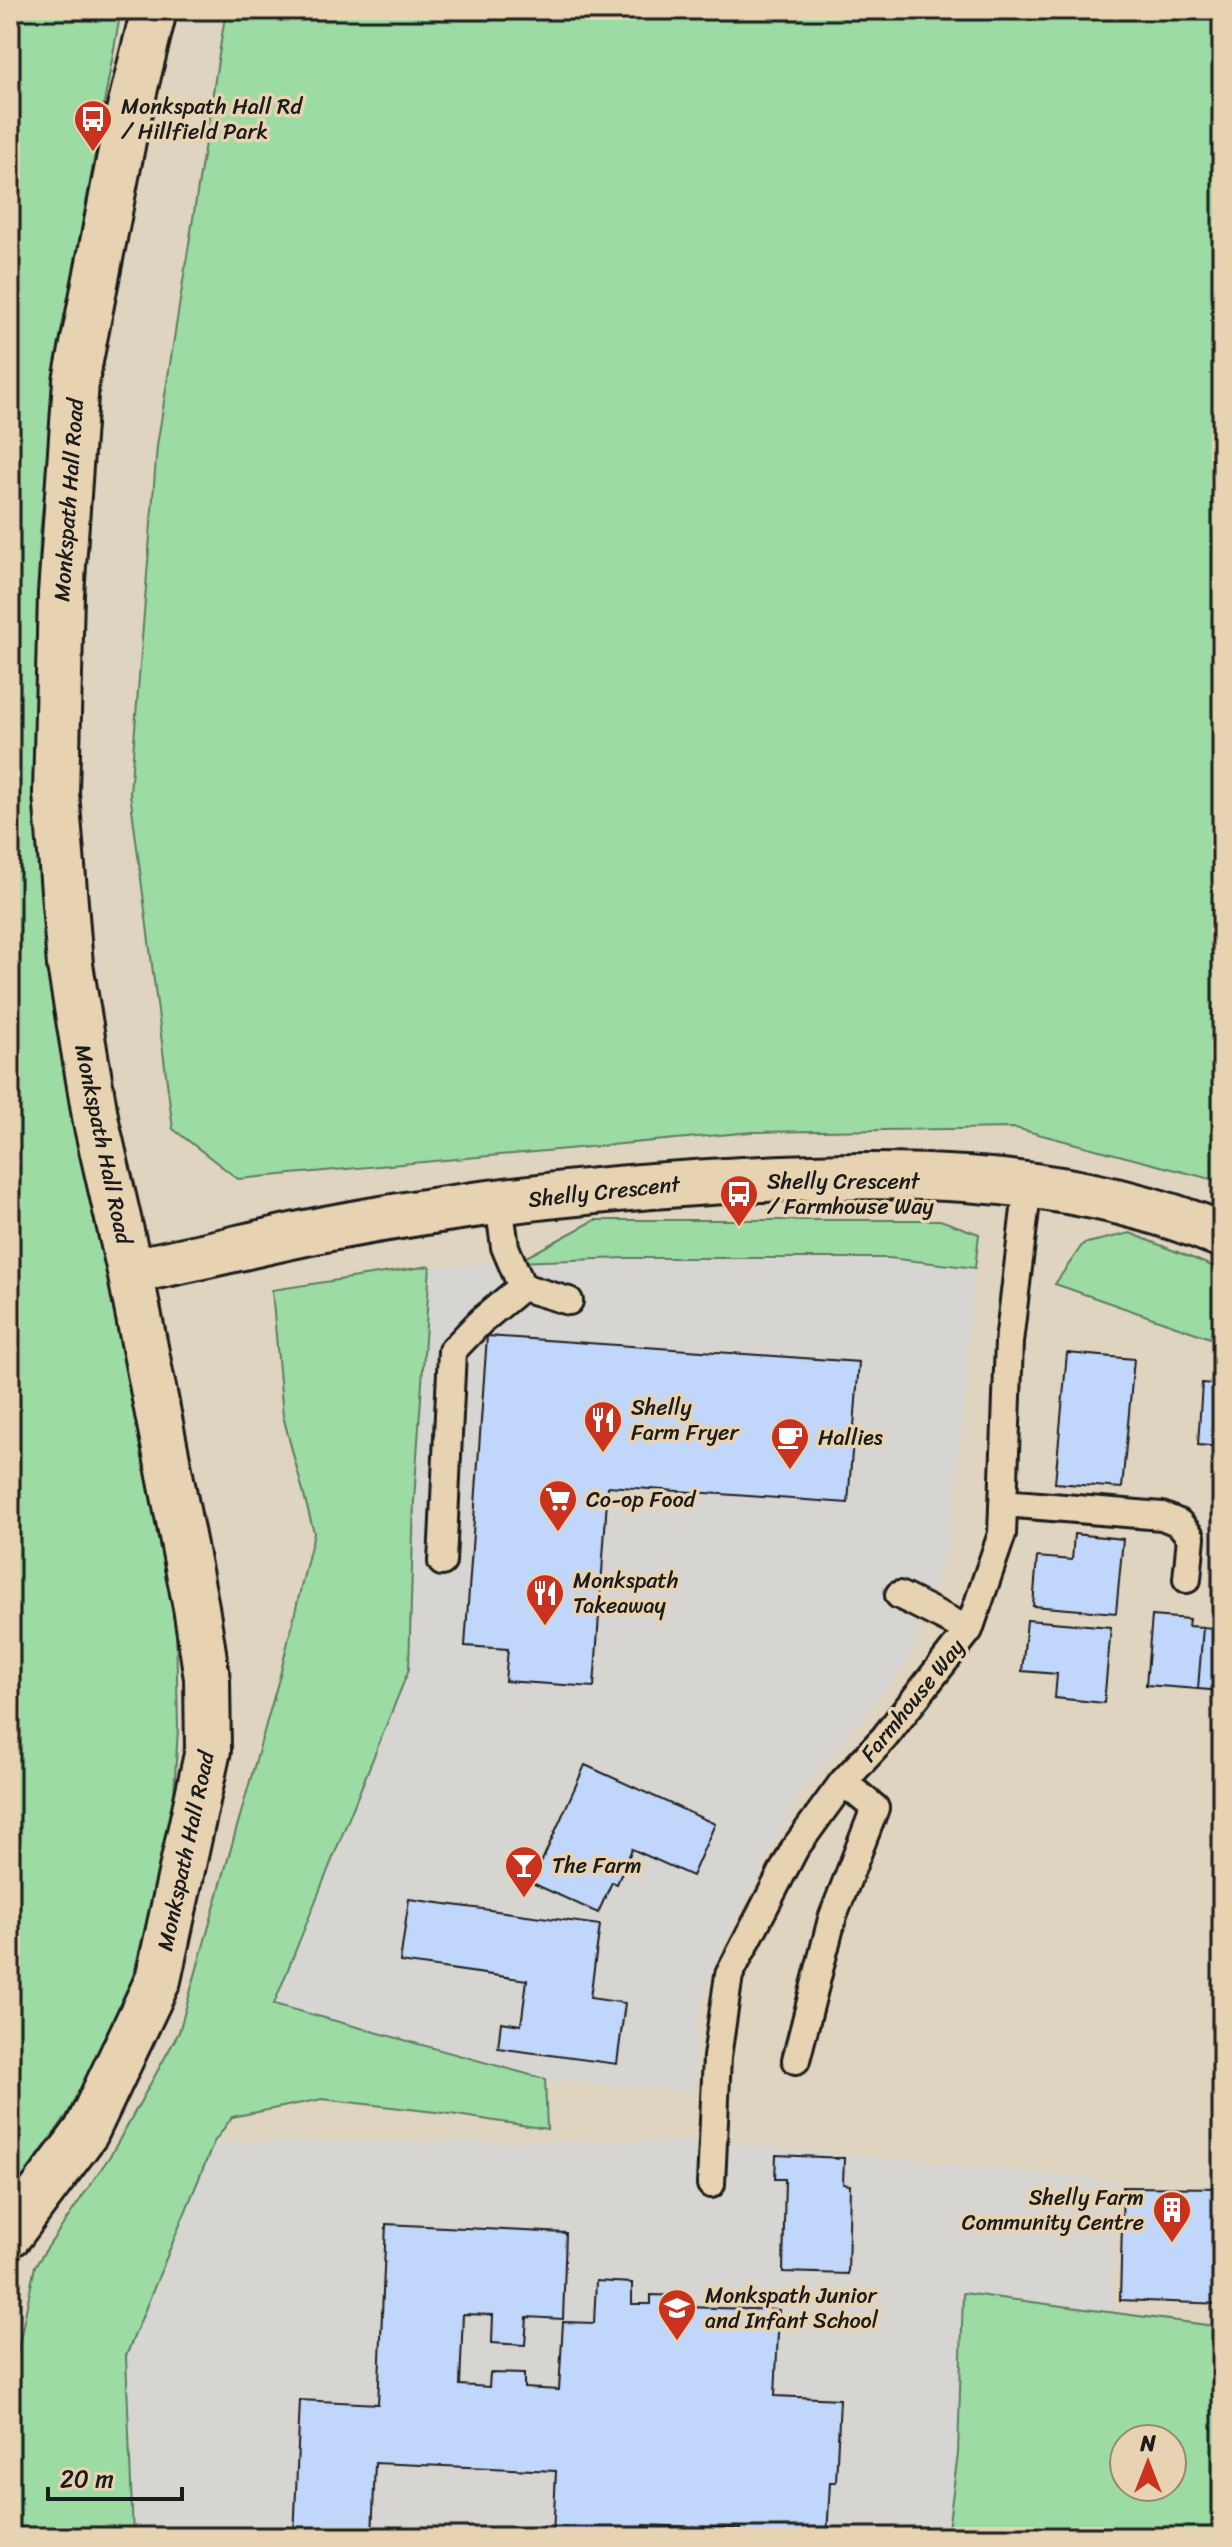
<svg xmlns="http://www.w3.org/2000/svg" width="1232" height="2547" font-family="Sriracha,sans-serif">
  <rect width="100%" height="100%" fill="#dfd4c0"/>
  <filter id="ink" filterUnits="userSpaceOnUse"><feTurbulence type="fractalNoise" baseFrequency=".0125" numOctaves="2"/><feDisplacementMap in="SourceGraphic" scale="16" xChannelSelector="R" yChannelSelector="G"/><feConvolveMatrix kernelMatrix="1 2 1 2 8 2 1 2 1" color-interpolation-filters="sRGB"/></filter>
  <g filter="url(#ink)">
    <!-- built -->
    <path fill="#d6d5d1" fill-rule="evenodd" d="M 626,1258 L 889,1258 L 975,1268 L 953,1528 L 926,1613 L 907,1664 L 798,1796 L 711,1971 L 696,2022 L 696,2092 L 545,2079 L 273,2005 L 409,1669 L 414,1500 L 430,1266 Z
      M 713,2141 L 1116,2181 L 1112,2310 L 1222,2327 L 1222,2537 L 133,2537 L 126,2356 L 214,2142 ZM 1124,2439 L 1172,2439 L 1172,2487 L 1124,2487 Z"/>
    <!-- green -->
    <path fill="#9cdba4" stroke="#5c7c60" stroke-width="2" fill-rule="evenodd" d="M 10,10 L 121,10 L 56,369 L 40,535 L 36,747 L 158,1489 L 176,1628 L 178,1728 L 172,1827 L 130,1987 L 79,2098 L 10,2195 Z
      M 226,10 L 1222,10 L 1222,1182 L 1015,1128 L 752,1132 L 238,1179 L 173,1129 L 130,793 L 157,446 Z
      M 595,1220 L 940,1220 L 979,1234 L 975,1268 L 889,1258 L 626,1258 L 517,1262 Z
      M 1130,1233 L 1222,1270 L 1222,1342 L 1055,1284 L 1083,1244 Z
      M 430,1266 L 414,1500 L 409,1669 L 274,2004 L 545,2079 L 547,2129 L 444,2113 L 322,2099 L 232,2117 L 214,2142 L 126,2356 L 133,2537 L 10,2537 L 10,2389 L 35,2266 L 112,2153 L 179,2032 L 280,1675 L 314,1533 L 283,1416 L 272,1290 Z
      M 963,2293 L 1222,2327 L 1222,2537 L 947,2537 L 958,2454 ZM 1124,2439 L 1172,2439 L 1172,2487 L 1124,2487 Z"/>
    <!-- building -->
    <path fill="#c0d6fa" stroke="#1c1c1c" stroke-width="2" d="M 487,1336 L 859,1362 L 848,1503 L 608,1486 L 594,1687 L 505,1681 L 508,1649 L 465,1646 Z
      M 1067,1353 L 1134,1359 L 1122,1488 L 1055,1483 Z
      M 1202,1383 L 1222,1385 L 1222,1447 L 1198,1445 Z
      M 1074,1534 L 1123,1539 L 1116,1613 L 1033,1606 L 1037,1557 L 1072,1560 Z
      M 1152,1616 L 1189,1619 L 1188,1626 L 1203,1627 L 1198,1689 L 1146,1685 Z
      M 1027,1620 L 1111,1627 L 1104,1703 L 1055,1698 L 1057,1674 L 1022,1671 Z
      M 1222,1620 L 1222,1691 L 1198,1689 L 1203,1627 L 1222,1629 Z
      M 585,1765 L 715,1824 L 692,1876 L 632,1849 L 617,1884 L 612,1882 L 598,1913 L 532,1883 Z
      M 409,1899 L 600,1925 L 590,1998 L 625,2003 L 617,2064 L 498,2048 L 501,2022 L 521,2025 L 527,1980 L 400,1962 Z
      M 776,2155 L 844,2158 L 843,2184 L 850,2185 L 848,2274 L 783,2272 L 785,2179 L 775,2179 Z
      M 1123,2187 L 1222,2188 L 1222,2304 L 1120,2300 Z
      M 386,2224 L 566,2233 L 563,2319 L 527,2317 L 525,2345 L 492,2343 L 493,2315 L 463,2314 L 460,2385 L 489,2387 L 490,2373 L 524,2374 L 524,2388 L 559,2390 L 563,2322 L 594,2323 L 596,2281 L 632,2283 L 632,2304 L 651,2304 L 651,2295 L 686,2296 L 686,2307 L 779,2310 L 775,2396 L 840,2399 L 836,2482 L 830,2482 L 827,2537 L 741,2537 L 741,2529 L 644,2525 L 643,2537 L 553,2537 L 556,2471 L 375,2463 L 372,2537 L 294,2537 L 300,2400 L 378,2404 Z"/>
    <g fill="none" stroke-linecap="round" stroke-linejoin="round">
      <!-- service casing -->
      <g stroke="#1c1c1c" stroke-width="32">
        <path id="service" d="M 499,1203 L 505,1247 L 522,1287 L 569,1301
          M 1003,1503 L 1162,1516 L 1179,1523 L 1191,1537 L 1187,1579
          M 442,1562 L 452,1351 L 481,1321 L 522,1287
          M 899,1595 L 969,1630
          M 796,2060 L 832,1919 L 875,1808 L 843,1782
          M 711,2184 L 717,2057 L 729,1975 L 795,1848 L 843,1782 L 884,1738 L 969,1630 L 1002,1534 L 1009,1342 L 1028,1185"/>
      </g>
      <!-- tertiary casing -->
      <g stroke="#1c1c1c" stroke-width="50">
        <path id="tertiary" d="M 130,1271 C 196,1259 260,1242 325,1229 C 452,1205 581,1190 709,1182 C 880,1171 1061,1168 1222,1235
          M 10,2234 L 86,2132 L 158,1980 L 208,1750 L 207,1678 L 196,1607 L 130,1271 L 96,1122 L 70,965 L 56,793 L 61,594 L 76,381 L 127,120 L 154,10"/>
      </g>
      <!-- service -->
      <use href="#service" stroke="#e7d3b1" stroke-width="26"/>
      <!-- tertiary -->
      <use href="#tertiary" stroke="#e7d3b1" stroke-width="44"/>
    </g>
  </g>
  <!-- icons -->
  <defs>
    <g id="bus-pin" transform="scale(2)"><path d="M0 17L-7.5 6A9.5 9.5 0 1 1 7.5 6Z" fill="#c8321e" stroke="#e7d3b1"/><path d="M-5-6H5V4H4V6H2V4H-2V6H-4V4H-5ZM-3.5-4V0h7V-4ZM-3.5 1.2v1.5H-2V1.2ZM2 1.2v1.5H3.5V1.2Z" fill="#fff"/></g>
    <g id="restaurant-pin" transform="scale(2)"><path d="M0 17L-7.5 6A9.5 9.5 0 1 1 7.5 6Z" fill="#c8321e" stroke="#e7d3b1"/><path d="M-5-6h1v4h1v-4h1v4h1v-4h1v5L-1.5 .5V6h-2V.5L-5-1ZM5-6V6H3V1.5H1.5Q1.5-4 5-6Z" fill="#fff"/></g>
    <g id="cafe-pin" transform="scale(2)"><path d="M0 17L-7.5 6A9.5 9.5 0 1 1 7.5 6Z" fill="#c8321e" stroke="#e7d3b1"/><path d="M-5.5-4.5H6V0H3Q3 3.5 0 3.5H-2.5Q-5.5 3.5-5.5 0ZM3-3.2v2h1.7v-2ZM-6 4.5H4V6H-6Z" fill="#fff"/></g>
    <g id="supermarket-pin" transform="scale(2)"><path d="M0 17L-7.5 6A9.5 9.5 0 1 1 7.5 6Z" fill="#c8321e" stroke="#e7d3b1"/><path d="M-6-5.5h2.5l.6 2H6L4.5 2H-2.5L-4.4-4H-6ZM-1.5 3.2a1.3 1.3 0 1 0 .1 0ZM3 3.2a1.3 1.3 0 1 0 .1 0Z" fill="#fff"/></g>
    <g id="bar-pin" transform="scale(2)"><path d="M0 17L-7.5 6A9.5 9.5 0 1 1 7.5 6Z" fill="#c8321e" stroke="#e7d3b1"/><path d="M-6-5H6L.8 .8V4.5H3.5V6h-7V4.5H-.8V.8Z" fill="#fff"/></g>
    <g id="building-pin" transform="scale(2)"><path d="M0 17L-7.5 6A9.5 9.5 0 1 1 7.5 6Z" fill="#c8321e" stroke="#e7d3b1"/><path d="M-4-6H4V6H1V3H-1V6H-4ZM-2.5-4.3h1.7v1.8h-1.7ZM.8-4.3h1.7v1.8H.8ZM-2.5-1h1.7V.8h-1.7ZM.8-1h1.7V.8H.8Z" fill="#fff"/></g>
    <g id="school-pin" transform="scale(2)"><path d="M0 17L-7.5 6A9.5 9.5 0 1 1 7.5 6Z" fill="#c8321e" stroke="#e7d3b1"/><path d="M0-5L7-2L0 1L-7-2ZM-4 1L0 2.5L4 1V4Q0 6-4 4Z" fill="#fff"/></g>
  </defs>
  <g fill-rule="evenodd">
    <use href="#bus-pin" x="93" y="119"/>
    <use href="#bus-pin" x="739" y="1194"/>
    <use href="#restaurant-pin" x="603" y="1420"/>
    <use href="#cafe-pin" x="790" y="1437"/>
    <use href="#supermarket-pin" x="558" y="1499"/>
    <use href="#restaurant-pin" x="545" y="1593"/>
    <use href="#bar-pin" x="524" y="1865"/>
    <use href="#building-pin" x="1172" y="2210"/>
    <use href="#school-pin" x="677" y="2308"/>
  </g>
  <g text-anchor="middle" stroke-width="7" stroke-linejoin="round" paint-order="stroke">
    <!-- poi labels -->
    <g font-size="22" fill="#1c1c1c" stroke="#e7d3b1" text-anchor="start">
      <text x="121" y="114">Monkspath Hall Rd<tspan x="121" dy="25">/ Hillfield Park</tspan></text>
      <text x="767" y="1189">Shelly Crescent<tspan x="767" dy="25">/ Farmhouse Way</tspan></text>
      <text x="631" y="1415">Shelly<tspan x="631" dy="25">Farm Fryer</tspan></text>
      <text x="818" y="1445">Hallies</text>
      <text x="586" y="1507">Co-op Food</text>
      <text x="573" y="1588">Monkspath<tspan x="573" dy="25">Takeaway</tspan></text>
      <text x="552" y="1873">The Farm</text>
      <text x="1144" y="2205" text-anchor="end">Shelly Farm<tspan x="1144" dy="25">Community Centre</tspan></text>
      <text x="705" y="2303">Monkspath Junior<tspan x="705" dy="25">and Infant School</tspan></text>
    </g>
    <!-- street labels -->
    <g font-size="22" fill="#1c1c1c" stroke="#e7d3b1">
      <text transform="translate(68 500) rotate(-86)" y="8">Monkspath Hall Road</text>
      <text transform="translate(104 1144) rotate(78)" y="8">Monkspath Hall Road</text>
      <text transform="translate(604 1191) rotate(-6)" y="8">Shelly Crescent</text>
      <text transform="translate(912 1700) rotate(-51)" y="8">Farmhouse Way</text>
      <text transform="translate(185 1851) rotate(-78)" y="8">Monkspath Hall Road</text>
    </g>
  </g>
  <!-- margin -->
  <rect width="1232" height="2547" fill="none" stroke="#e7d3b1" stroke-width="40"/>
  <rect x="20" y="20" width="1192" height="2507" fill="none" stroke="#1c1c1c" stroke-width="3" filter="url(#ink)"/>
  <!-- north arrow -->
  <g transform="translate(1148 2463)"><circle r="38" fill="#e7d3b1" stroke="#968a75" stroke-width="2"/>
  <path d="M0-6L14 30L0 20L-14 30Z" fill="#c8321e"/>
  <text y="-12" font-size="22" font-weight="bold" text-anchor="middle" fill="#1c1c1c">N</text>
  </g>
  <!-- scale -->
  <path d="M48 2487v12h134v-12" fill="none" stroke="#1c1c1c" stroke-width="4"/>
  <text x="60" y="2487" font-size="24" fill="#1c1c1c" stroke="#e7d3b1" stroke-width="6" paint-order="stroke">20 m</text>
</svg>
